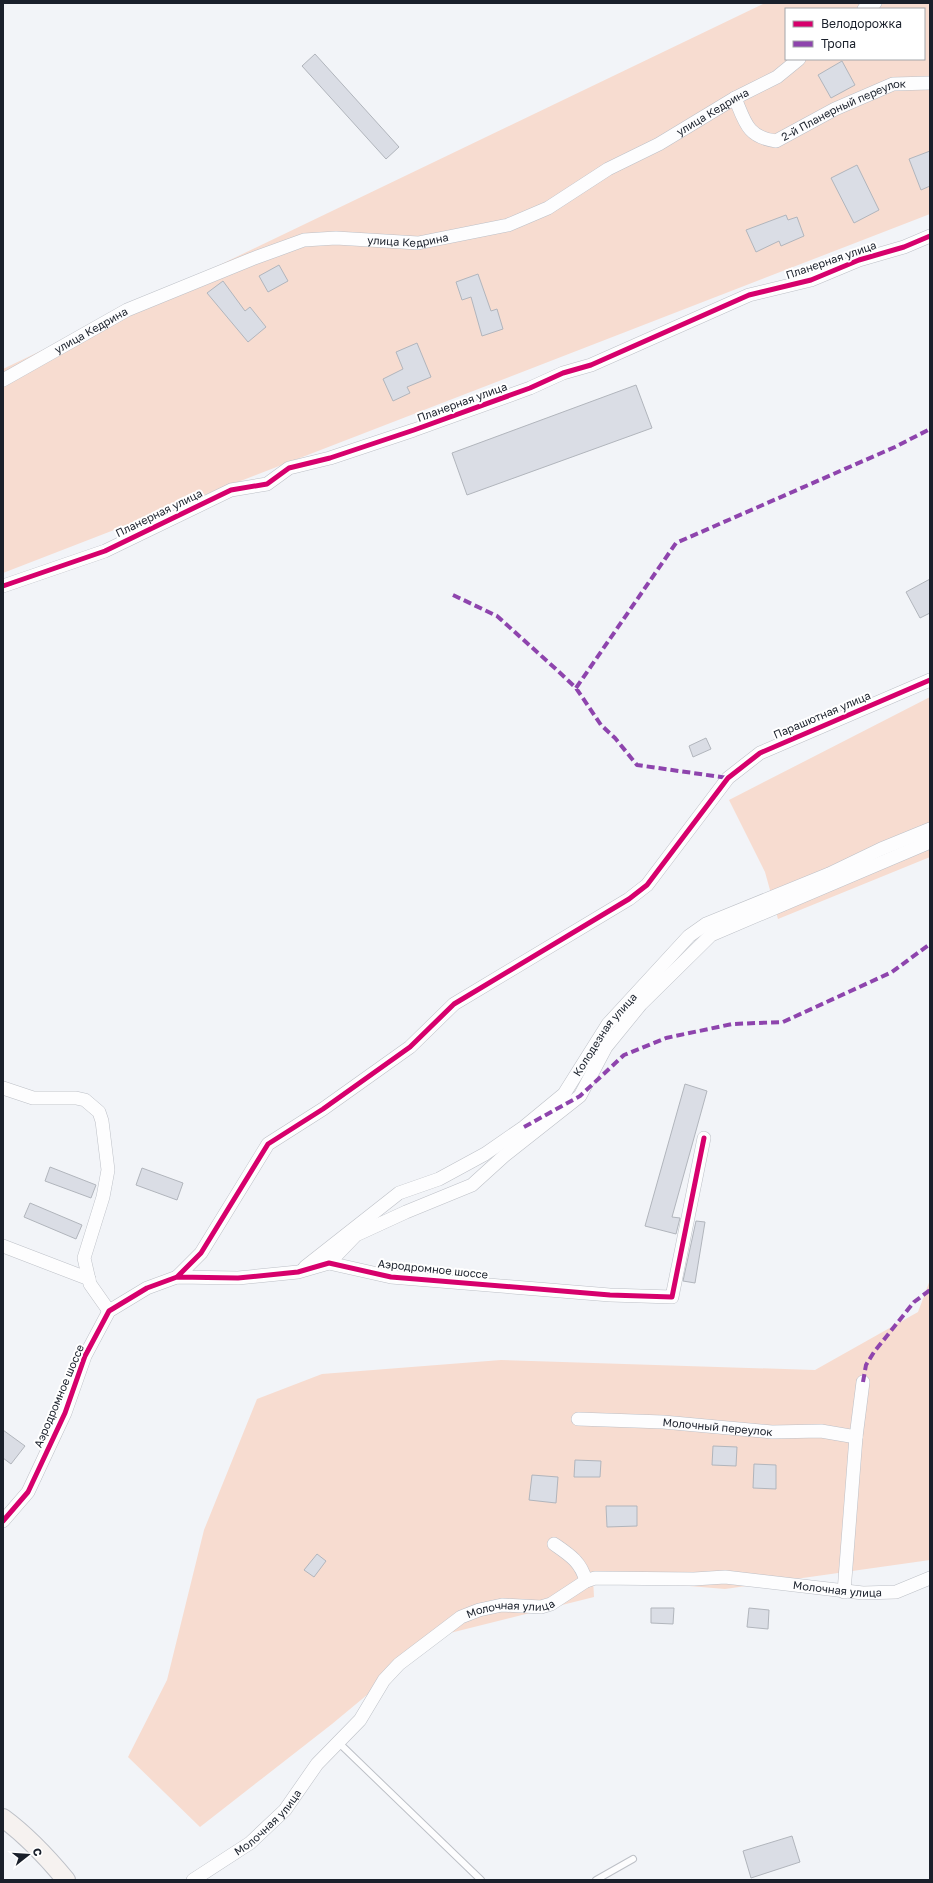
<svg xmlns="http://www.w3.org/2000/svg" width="933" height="1883" font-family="'Golos Text',sans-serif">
  <rect width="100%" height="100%" fill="#f2f4f8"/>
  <!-- green -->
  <path fill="#f7dcd0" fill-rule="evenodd" d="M 765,3 L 930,3 L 930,214 L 3,573 L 3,369 ZM 786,9 L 924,9 L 924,59 L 786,59 Z
    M 930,697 L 930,857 L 778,919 L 765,872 L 729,800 Z
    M 930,1280 L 930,1560 L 725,1589 L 593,1578 L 594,1597 L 438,1636 L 332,1724 L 200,1827 L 128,1757 L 167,1680 L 204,1530 L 257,1399 L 322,1374 L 501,1360 L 815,1370 L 918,1312 Z"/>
  <!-- building -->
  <path fill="#dadde5" stroke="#b1b5bc" d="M 315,54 L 399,147 L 386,159 L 302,66 Z
    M 842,61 L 855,85 L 831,98 L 818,75 Z
    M 930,151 L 930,186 L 921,190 L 909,159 Z
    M 857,165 L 879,210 L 854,223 L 831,178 Z
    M 786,215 L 788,220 L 797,217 L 804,236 L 781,246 L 779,241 L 756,252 L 746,230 Z
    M 279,265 L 288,281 L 268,292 L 259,276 Z
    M 478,274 L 491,311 L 497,309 L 503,329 L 482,336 L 471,297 L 462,300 L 456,282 Z
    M 223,281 L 245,311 L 250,307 L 266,327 L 248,342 L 207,293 Z
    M 417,343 L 431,377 L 407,387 L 410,393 L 393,401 L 383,379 L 403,369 L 396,352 Z
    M 636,385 L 652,428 L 467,495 L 452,453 Z
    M 930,579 L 930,613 L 920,618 L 906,592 Z
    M 706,738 L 711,749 L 693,757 L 689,746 Z
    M 685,1084 L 707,1091 L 672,1217 L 680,1218 L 676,1234 L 645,1226 Z
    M 50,1167 L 96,1185 L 91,1198 L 45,1181 Z
    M 142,1168 L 183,1183 L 177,1200 L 136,1185 Z
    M 30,1203 L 82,1225 L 76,1239 L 24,1217 Z
    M 696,1221 L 705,1222 L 695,1283 L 683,1281 Z
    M 3,1430 L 25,1446 L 11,1464 L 3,1458 Z
    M 713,1446 L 737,1447 L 736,1466 L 712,1465 Z
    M 575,1460 L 601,1461 L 600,1477 L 574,1477 Z
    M 754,1464 L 776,1465 L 776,1489 L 753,1488 Z
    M 532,1475 L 558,1477 L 556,1503 L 529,1500 Z
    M 606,1506 L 637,1506 L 637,1526 L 607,1527 Z
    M 317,1554 L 326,1561 L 314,1577 L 304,1570 Z
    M 651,1608 L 674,1608 L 673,1624 L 651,1623 Z
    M 749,1608 L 769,1610 L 768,1629 L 747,1627 Z
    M 792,1836 L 800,1862 L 751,1878 L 743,1851 Z"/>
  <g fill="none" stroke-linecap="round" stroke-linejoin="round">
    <!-- lane casing -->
    <g stroke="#bdc0c7" stroke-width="8">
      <path id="lane" d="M 338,1742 L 481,1880
        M 596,1880 L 633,1859"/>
    </g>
    <!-- street casing -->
    <g stroke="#bdc0c7" stroke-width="14">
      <g id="street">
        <path d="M 864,9 L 875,3"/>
        <path id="s1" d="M 735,98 C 745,122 747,137 776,141 L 835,109 L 893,84 L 930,83"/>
        <path id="s2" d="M 3,380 L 127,310 L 252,259 L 304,240 L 336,238 L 418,243 L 508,225 L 548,208 L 608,169 L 659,144 L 735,98 L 777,77 L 799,59"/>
        <path d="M 3,586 L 105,551 L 231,490 L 267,484 L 289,468 L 330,458 L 414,430 L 530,388 L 563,373 L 591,365 L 749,295 L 811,280 L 859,260 L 904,247 L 930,236"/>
        <path d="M 3,1088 L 33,1098 L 76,1098 L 85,1100 L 99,1112 L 102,1121 L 108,1170 L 103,1197 L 84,1258 L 90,1284 L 109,1311"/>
        <path d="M 3,1246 L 89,1279"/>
        <path d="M 329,1263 L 356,1235 L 406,1212 L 472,1185 L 504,1156 L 580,1096 L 606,1047 L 641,1004 L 711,935 L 930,842"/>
        <path id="s3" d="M 305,1267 L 399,1193 L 439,1179 L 485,1154 L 524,1127 L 564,1094 L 608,1024 L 689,936 L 706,924 L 829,874 L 881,849 L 930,829"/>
        <path d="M 177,1277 L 201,1253 L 268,1144 L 323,1109 L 410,1047 L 454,1004 L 629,899 L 647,885 L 728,778 L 760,753 L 930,680"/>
        <path id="s4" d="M 578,1419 L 663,1422 L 772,1432 L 821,1431 L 856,1437"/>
        <path d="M 3,1521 L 28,1492 L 65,1413 L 85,1356 L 109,1311 L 147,1288 L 177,1277 L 238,1278 L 298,1272 L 329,1263 L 391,1277 L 610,1295 L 672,1297 L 704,1138"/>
        <path d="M 554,1544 C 570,1555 581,1562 586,1581"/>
        <path d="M 844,1592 L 856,1437 L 863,1382"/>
        <path id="s5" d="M 193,1880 L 250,1843 L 285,1810 L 317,1764 L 360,1720 L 384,1680 L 399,1664 L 461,1617 L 479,1610 L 502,1605 L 541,1607 L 551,1604 L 586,1581 L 595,1578 L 694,1579 L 725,1577 L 863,1593 L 896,1592 L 930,1578"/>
      </g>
    </g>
    <!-- secondary casing -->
    <g stroke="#bdc0c7" stroke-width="20">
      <path id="secondary" d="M 3,1818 C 26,1835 47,1857 66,1880"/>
    </g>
    <!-- lane -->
    <use href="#lane" stroke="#fdfdfe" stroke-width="6"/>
    <!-- street -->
    <use href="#street" stroke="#fdfdfe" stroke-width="13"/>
    <!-- secondary -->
    <use href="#secondary" stroke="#f6f2f0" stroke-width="18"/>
    <!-- quiet -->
    <path stroke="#8e44ad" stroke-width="4" stroke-dasharray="8 4" stroke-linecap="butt" d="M 453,595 L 497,616 L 557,670 L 576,688 L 601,725 L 615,738 L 637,765 L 728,778
      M 576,688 L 676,543 L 895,447 L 930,429
      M 524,1127 L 580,1096 L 624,1055 L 666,1038 L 732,1024 L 783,1022 L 892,972 L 930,944
      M 863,1382 L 866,1365 L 874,1352 L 914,1302 L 930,1290"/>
    <!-- cycleway casing -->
    <g stroke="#fff" stroke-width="8">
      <path id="cycleway" d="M 3,586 L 105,551 L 231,490 L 267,484 L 289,468 L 330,458 L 414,430 L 530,388 L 563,373 L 591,365 L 749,295 L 811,280 L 859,260 L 904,247 L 930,236
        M 177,1277 L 201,1253 L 268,1144 L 323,1109 L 410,1047 L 454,1004 L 629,899 L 647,885 L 728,778 L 760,753 L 930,680
        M 3,1521 L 28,1492 L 65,1413 L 85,1356 L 109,1311 L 147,1288 L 177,1277 L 238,1278 L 298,1272 L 329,1263 L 391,1277 L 610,1295 L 672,1297 L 704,1138"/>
    </g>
    <!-- cycleway -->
    <use href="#cycleway" stroke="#d6006c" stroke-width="5"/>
  </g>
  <g text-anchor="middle" stroke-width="4" stroke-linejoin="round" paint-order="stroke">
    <!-- street labels -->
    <g font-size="11" fill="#1a202b" stroke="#fff">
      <text dy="4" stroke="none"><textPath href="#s1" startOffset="139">2-й Планерный переулок</textPath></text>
      <text dy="4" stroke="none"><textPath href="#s2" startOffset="773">улица Кедрина</textPath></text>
      <text dy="4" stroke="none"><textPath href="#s2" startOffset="437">улица Кедрина</textPath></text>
      <text transform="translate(831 260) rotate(-19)" y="4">Планерная улица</text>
      <text dy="4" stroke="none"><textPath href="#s2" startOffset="101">улица Кедрина</textPath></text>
      <text transform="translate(462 402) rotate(-20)" y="4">Планерная улица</text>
      <text transform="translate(159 513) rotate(-26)" y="4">Планерная улица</text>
      <text transform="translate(822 715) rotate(-23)" y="4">Парашютная улица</text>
      <text dy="4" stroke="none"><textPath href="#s3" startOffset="386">Колодезная улица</textPath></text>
      <text transform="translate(433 1269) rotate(6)" y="4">Аэродромное шоссе</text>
      <text transform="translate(59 1396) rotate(-67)" y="4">Аэродромное шоссе</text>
      <text dy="4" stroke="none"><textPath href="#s4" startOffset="140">Молочный переулок</textPath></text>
      <text dy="4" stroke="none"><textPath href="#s5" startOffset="767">Молочная улица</textPath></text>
      <text dy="4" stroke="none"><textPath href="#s5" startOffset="431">Молочная улица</textPath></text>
      <text dy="4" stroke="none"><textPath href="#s5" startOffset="95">Молочная улица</textPath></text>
    </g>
  </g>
  <!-- border -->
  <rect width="933" height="1883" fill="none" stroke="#1a202b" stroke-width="8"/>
  <!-- legend -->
  <rect x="785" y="8" width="140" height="52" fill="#ffffff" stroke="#a3a6aa"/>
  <rect x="793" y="21" width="20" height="6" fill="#d6006c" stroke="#a3a6aa"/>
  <text x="821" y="28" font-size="12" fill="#1a202b">Велодорожка</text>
  <rect x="793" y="41" width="20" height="6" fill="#8e44ad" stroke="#a3a6aa"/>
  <text x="821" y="48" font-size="12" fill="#1a202b">Тропа</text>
  <!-- north arrow -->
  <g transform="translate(28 1855) rotate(73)" stroke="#ffffff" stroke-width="3" paint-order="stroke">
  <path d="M0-3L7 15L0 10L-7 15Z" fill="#1a202b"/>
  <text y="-6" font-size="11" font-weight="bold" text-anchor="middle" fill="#1a202b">С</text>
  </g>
</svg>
